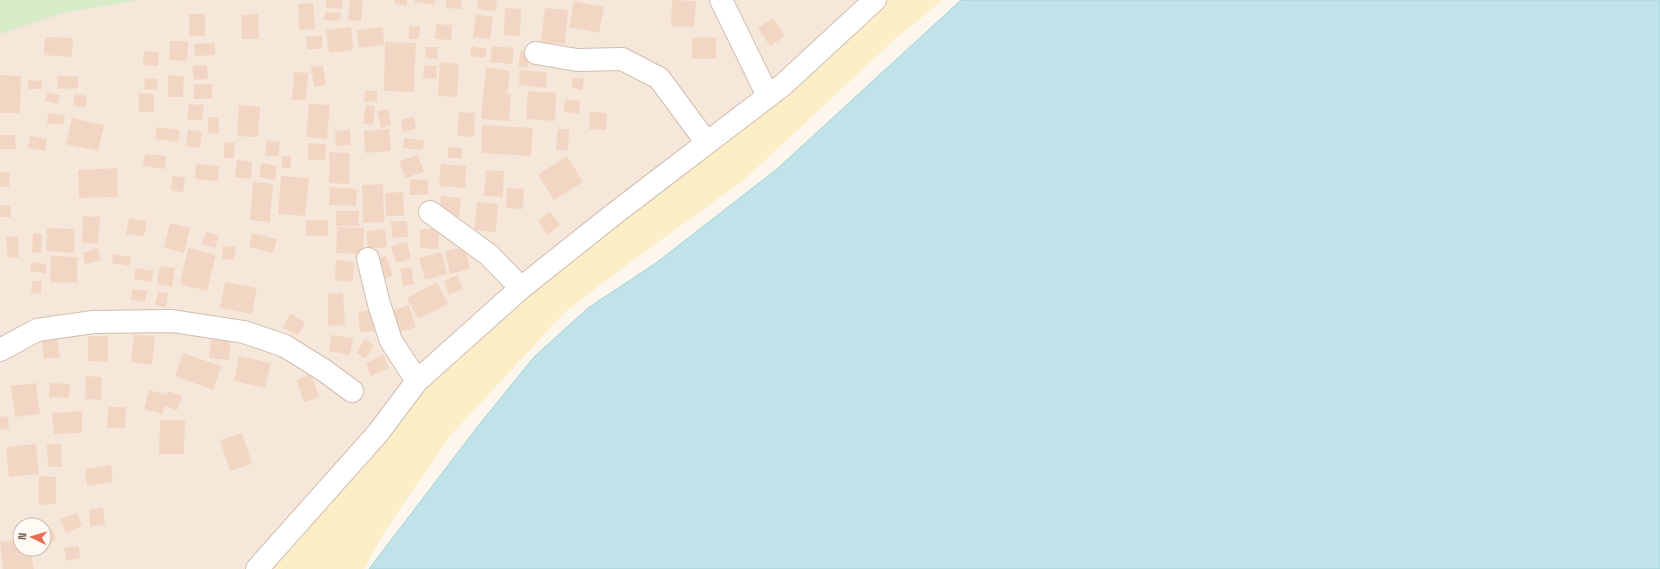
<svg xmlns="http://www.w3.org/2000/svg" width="1660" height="569" font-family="'Space Grotesk',sans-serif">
  <rect width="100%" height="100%" fill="#fdf6ec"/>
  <!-- residential -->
  <path fill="#f5e8da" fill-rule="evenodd" d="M 0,0 L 899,0 L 263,569 L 0,569 ZM 20,525 L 44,525 L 44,549 L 20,549 Z"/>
  <!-- green -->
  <path fill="#d8ecc9" d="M 0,0 L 139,0 L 63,13 L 0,34 Z"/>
  <!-- sand -->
  <path fill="#fcefc7" d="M 877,0 L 943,0 L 894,40 L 744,180 L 625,266 L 565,312 L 449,437 L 382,536 L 364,569 L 265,569 L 420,383 Z"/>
  <!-- water -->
  <path fill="#bfe3e8" stroke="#a5d3da" d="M 961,0 L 1660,0 L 1660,569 L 369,569 L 478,426 L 534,357 L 588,308 L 656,263 L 777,169 Z"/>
  <!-- building -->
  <path fill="#f3d5c3" d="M 326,0 L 343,0 L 343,9 L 326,8 Z
    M 350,0 L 363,0 L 361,21 L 348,20 Z
    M 395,0 L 407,0 L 406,6 L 395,4 Z
    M 415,0 L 435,0 L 435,5 L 414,2 Z
    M 446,0 L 462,0 L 461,9 L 446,8 Z
    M 478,0 L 497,0 L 495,11 L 477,9 Z
    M 672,0 L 696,1 L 694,27 L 671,26 Z
    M 574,1 L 604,7 L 599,33 L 569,27 Z
    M 313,3 L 315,29 L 299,30 L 298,4 Z
    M 505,8 L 521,9 L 520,36 L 504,35 Z
    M 545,8 L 568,10 L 565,44 L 541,42 Z
    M 325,12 L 341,13 L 340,21 L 324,20 Z
    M 189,14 L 205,14 L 205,36 L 189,36 Z
    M 258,14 L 259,39 L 242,39 L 241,15 Z
    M 476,14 L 493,17 L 490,39 L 473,37 Z
    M 773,18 L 785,36 L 770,46 L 758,28 Z
    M 436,24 L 452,25 L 451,40 L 435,39 Z
    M 409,26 L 420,27 L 419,39 L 409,39 Z
    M 351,27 L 353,50 L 329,53 L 326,30 Z
    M 383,27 L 384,45 L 359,48 L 357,30 Z
    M 306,36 L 322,36 L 322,49 L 307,49 Z
    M 45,37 L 73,38 L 72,57 L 44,55 Z
    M 716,37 L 716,59 L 692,59 L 692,38 Z
    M 170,41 L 188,41 L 187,61 L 169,60 Z
    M 385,42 L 416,43 L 414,92 L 384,91 Z
    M 215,43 L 215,55 L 195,56 L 194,44 Z
    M 471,46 L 487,49 L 485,58 L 470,56 Z
    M 492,46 L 514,48 L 512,64 L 490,62 Z
    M 426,47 L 438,47 L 437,59 L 425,58 Z
    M 144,51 L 159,52 L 158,66 L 143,65 Z
    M 520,51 L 529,51 L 528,67 L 519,67 Z
    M 440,62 L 459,64 L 457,97 L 438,96 Z
    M 207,65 L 208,79 L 194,80 L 192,66 Z
    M 323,65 L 326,85 L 314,87 L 311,67 Z
    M 424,65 L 437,66 L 436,79 L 423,78 Z
    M 486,67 L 510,71 L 507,95 L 511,94 L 509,121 L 481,119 Z
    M 520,70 L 547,73 L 546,88 L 519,85 Z
    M 294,72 L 308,73 L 306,100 L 292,100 Z
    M 0,75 L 21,76 L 20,113 L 0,113 Z
    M 168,75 L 184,76 L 183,97 L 168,97 Z
    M 57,76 L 78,76 L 78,88 L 57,89 Z
    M 573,77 L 584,79 L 582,90 L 571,88 Z
    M 145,78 L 158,79 L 157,90 L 144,89 Z
    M 28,80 L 42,81 L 42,89 L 28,89 Z
    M 194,84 L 212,84 L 212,99 L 194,99 Z
    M 365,91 L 377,91 L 377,102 L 364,101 Z
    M 528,91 L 556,93 L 555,121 L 526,119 Z
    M 47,92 L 60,95 L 58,104 L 45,101 Z
    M 139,93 L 154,94 L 154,112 L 139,112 Z
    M 75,94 L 87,96 L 86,107 L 73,106 Z
    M 565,99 L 580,101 L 579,114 L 564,112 Z
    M 189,104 L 204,105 L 202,121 L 187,119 Z
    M 309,104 L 330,105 L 327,139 L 306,137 Z
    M 239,105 L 260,107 L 258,137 L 237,136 Z
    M 366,105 L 375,106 L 373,125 L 363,124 Z
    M 388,109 L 391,125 L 381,128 L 377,111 Z
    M 459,112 L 475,113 L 474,137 L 457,136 Z
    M 590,112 L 607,113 L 606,130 L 589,129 Z
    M 48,113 L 65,115 L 63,125 L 47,123 Z
    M 208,117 L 219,117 L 219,133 L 208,134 Z
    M 414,117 L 416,129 L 403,132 L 401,120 Z
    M 72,118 L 104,125 L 98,151 L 66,144 Z
    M 482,125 L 533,128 L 531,156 L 481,153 Z
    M 157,127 L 180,130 L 178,142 L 155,139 Z
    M 389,129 L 391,151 L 365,153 L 364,131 Z
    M 558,129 L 569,129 L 568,151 L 556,150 Z
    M 188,130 L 202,132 L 200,148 L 186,146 Z
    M 350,130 L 351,145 L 336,146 L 335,131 Z
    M 0,135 L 15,135 L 16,149 L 0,149 Z
    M 30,136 L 47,139 L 45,151 L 28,148 Z
    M 404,138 L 424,140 L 423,150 L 403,148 Z
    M 267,140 L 280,142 L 278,157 L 265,155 Z
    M 224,142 L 235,143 L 234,158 L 224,158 Z
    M 308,143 L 326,144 L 325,160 L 308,160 Z
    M 448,147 L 462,148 L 462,158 L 448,158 Z
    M 329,152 L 350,153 L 349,184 L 329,183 Z
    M 145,154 L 166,156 L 165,169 L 143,166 Z
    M 418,155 L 424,172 L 405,178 L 399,161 Z
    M 282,156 L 291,156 L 291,168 L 282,168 Z
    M 567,156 L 583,182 L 554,200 L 538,175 Z
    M 237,160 L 252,162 L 251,179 L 235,177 Z
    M 261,163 L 277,166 L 275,180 L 259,177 Z
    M 196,164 L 219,166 L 218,181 L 195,179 Z
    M 441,164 L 466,166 L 465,188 L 439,186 Z
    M 117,168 L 118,197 L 79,198 L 78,170 Z
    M 486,170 L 504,171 L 503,197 L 484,196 Z
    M 0,172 L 10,173 L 9,187 L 0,187 Z
    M 172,176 L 185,177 L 183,192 L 171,191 Z
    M 281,176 L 309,178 L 305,216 L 278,214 Z
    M 410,179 L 428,180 L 428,195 L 410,195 Z
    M 253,182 L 273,184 L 270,222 L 250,220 Z
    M 383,184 L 384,222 L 363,223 L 362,185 Z
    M 330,187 L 357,189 L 356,206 L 329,205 Z
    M 507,188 L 524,189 L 523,209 L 506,208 Z
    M 403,192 L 404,216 L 386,216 L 385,193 Z
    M 441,196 L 461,198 L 459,217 L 439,215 Z
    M 477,202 L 498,204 L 496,232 L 474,230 Z
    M 0,205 L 11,205 L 11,217 L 0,217 Z
    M 336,211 L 359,211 L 359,226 L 336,226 Z
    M 550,211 L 560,225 L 548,235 L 538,221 Z
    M 83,216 L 100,217 L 98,244 L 82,242 Z
    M 129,218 L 147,221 L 144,237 L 126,234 Z
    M 306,220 L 328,220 L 328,236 L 306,236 Z
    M 391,221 L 407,221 L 408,237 L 392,238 Z
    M 170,223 L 190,228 L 184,253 L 164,248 Z
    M 337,227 L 364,228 L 363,254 L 336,253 Z
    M 47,228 L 75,229 L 74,253 L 46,251 Z
    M 385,229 L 387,247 L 368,249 L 366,231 Z
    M 420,229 L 439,229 L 439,249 L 420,248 Z
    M 206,232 L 219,236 L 215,248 L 202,244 Z
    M 33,233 L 42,234 L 41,253 L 32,252 Z
    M 252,233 L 277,239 L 273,253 L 249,247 Z
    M 18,236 L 19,257 L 8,258 L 6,237 Z
    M 407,242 L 411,259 L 396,263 L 391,246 Z
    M 223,246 L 236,247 L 234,260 L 222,259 Z
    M 465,247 L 470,269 L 450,274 L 445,251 Z
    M 98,248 L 101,260 L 85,264 L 83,253 Z
    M 188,248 L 216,255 L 207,291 L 180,284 Z
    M 442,252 L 447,274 L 425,280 L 419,258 Z
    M 113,254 L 131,257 L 129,266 L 112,263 Z
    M 51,256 L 77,257 L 77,283 L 50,282 Z
    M 386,256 L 393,276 L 377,281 L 370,261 Z
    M 336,260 L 354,262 L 353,282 L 335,280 Z
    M 31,262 L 46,264 L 46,274 L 30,271 Z
    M 160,266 L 175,268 L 172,287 L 157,284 Z
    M 411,267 L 414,284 L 403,286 L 400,269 Z
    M 136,268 L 153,271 L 152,282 L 134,279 Z
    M 457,275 L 463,289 L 449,295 L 444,281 Z
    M 32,281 L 42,281 L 41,294 L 31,293 Z
    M 225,282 L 257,288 L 252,314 L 220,308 Z
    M 437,282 L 448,304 L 418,319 L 407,298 Z
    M 132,289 L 147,291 L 145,302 L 131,300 Z
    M 158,292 L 168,293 L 166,307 L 155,305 Z
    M 343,293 L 345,325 L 328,326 L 328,294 Z
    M 409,305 L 416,327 L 398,333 L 391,311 Z
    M 377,310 L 378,331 L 360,332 L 358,312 Z
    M 290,313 L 305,322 L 298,335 L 283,328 Z
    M 57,333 L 60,357 L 44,359 L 41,334 Z
    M 134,334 L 155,337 L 152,365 L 131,362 Z
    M 212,334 L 231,336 L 229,360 L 209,358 Z
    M 331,335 L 353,338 L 350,355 L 329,351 Z
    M 88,336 L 108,336 L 108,362 L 88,361 Z
    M 365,339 L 374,346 L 365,359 L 356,353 Z
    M 183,353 L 221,366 L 213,390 L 175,376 Z
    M 383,355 L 389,368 L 371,376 L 366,363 Z
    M 239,356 L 271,363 L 265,388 L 234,381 Z
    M 311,374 L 319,397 L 304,402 L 296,380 Z
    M 86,376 L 102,377 L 101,400 L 85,399 Z
    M 36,383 L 40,414 L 15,417 L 11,386 Z
    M 49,383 L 70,384 L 69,398 L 49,397 Z
    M 149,390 L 167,395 L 168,391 L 182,396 L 177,410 L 165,406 L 162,414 L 144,409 Z
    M 108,407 L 126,407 L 125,428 L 107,428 Z
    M 82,411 L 82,433 L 54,434 L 52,413 Z
    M 8,416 L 9,429 L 0,430 L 0,417 Z
    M 160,420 L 185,420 L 184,454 L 159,454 Z
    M 242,433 L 252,464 L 230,471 L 220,440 Z
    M 36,444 L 39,474 L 9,477 L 6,447 Z
    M 47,444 L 61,444 L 62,467 L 48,467 Z
    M 111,465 L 113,482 L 87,486 L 85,469 Z
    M 39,476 L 56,477 L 56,504 L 39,505 Z
    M 103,508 L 105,525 L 90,526 L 89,509 Z
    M 77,513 L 82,526 L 66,533 L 60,519 Z
    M 53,529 L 56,540 L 44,544 L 44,533 Z
    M 20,539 L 20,549 L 30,549 L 34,569 L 3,569 L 0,542 Z
    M 78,546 L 81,558 L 66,561 L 64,548 Z"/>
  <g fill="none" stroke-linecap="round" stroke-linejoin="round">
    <!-- street casing -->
    <g stroke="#d1beb0" stroke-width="24">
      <path id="street" d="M 721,0 L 768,96
        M 536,53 L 577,60 L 622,59 L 659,78 L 707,143
        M 430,212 L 489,255 L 521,288
        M 368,259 L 379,304 L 391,341 L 417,381
        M 0,350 L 37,330 L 93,322 L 172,321 L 244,332 L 285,346 L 325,371 L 352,391
        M 257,569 L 378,433 L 417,381 L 521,288 L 614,214 L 784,84 L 875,0"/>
    </g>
    <!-- street -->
    <use href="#street" stroke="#fff" stroke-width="22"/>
  </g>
  <!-- north arrow -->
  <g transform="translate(32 537) rotate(275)"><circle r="19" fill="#fffaf3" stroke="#cabbb1"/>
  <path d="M0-3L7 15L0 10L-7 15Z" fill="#e76f51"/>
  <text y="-6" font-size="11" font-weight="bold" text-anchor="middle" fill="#7a5c4d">N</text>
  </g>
</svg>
